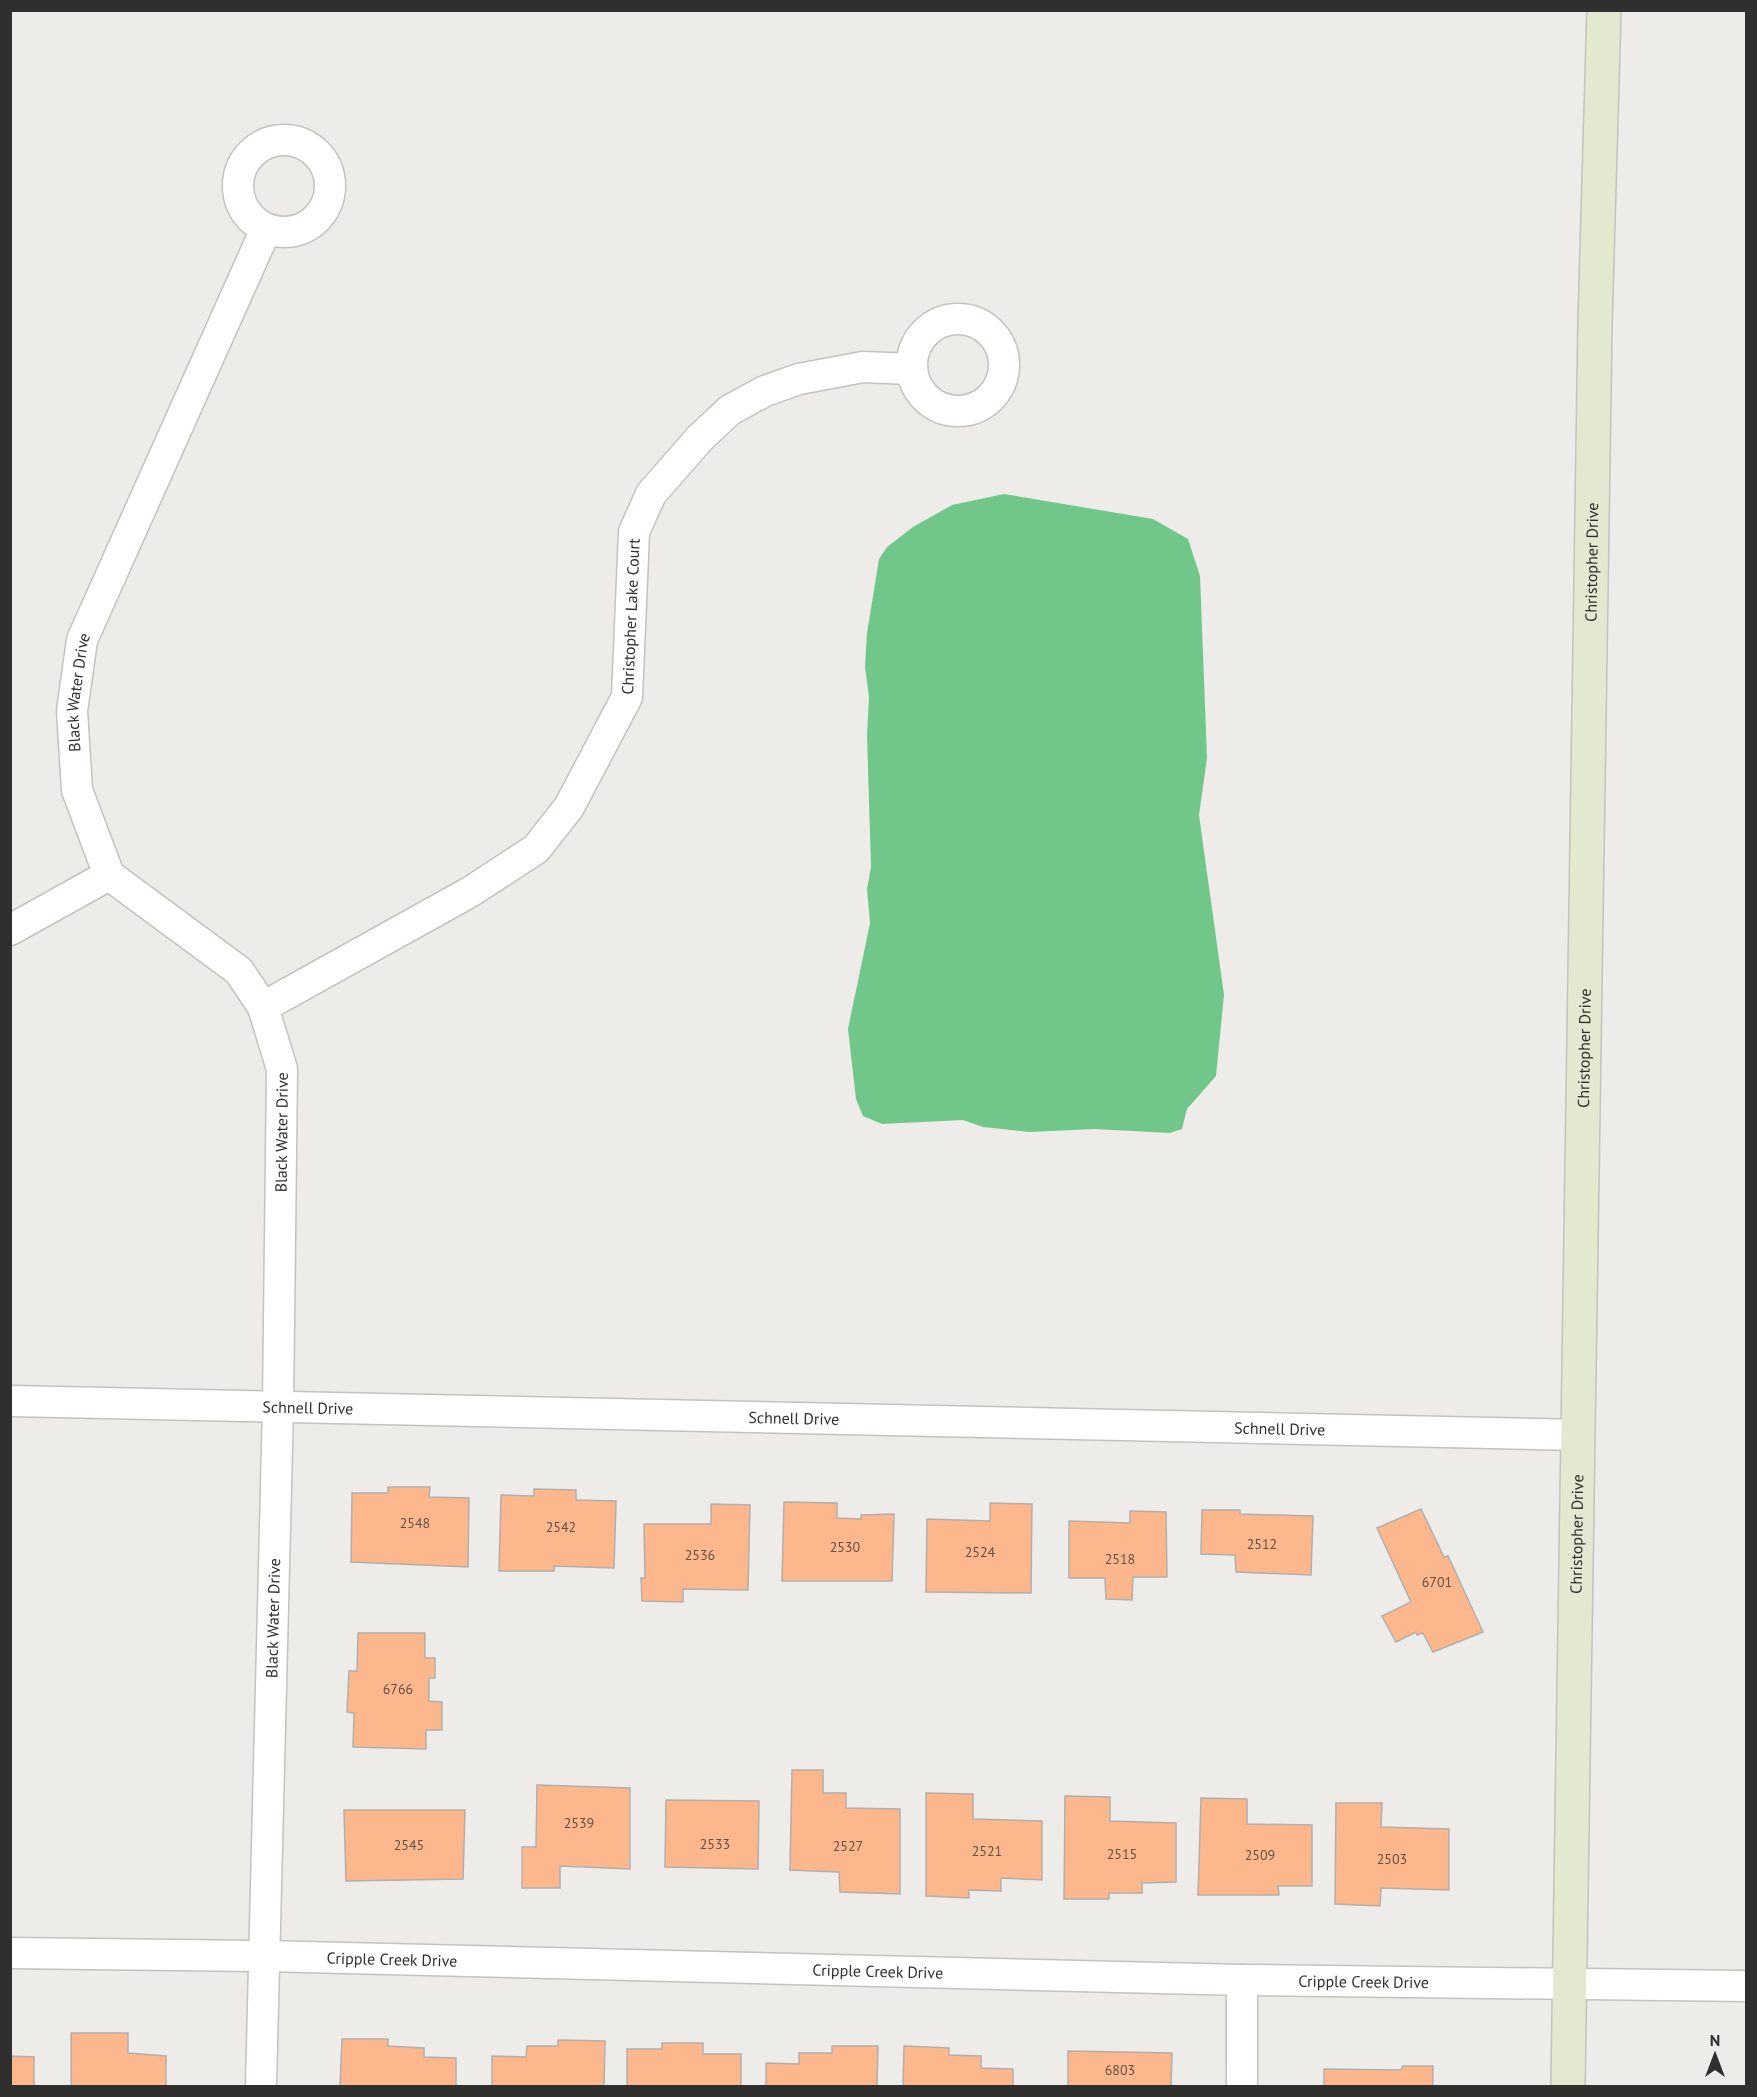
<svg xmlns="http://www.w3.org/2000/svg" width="1757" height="2097" font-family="'PT Sans',sans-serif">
  <rect width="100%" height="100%" fill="#edece8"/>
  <!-- water -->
  <path fill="#70c789" d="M 1004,494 L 1153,519 L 1188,539 L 1200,576 L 1207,758 L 1199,815 L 1224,995 L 1216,1076 L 1187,1109 L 1182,1129 L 1170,1133 L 1095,1129 L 1029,1132 L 983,1127 L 963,1120 L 882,1124 L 863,1116 L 856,1099 L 848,1029 L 870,923 L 867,889 L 871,867 L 867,735 L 869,697 L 865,667 L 867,633 L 879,559 L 887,547 L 913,527 L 952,505 Z"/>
  <!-- building -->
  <path fill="#fdb78d" stroke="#b2aeac" stroke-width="1.5" d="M 388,1487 L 430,1487 L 429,1497 L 469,1498 L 468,1567 L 351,1562 L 352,1493 L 388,1493 Z
    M 534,1489 L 576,1490 L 576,1500 L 616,1501 L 614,1568 L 554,1566 L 554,1571 L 499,1571 L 501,1495 L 534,1496 Z
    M 784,1502 L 837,1503 L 837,1518 L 861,1519 L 861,1515 L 894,1514 L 892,1581 L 782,1581 Z
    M 990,1503 L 1032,1504 L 1031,1593 L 926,1592 L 927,1519 L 990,1521 Z
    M 711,1504 L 750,1505 L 748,1590 L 683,1589 L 683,1602 L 642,1601 L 641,1578 L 645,1578 L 644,1524 L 711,1524 Z
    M 1421,1509 L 1444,1557 L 1448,1556 L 1483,1632 L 1433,1652 L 1423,1633 L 1417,1635 L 1416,1632 L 1396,1642 L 1382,1616 L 1411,1602 L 1377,1528 Z
    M 1202,1510 L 1240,1510 L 1240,1514 L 1313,1516 L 1311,1575 L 1236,1572 L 1235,1555 L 1201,1554 Z
    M 1130,1511 L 1166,1512 L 1167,1577 L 1133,1577 L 1132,1600 L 1106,1599 L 1105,1578 L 1069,1578 L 1069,1521 L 1130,1523 Z
    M 358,1633 L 425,1633 L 425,1658 L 435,1658 L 435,1678 L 429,1678 L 429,1701 L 442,1702 L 442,1730 L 426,1730 L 426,1749 L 353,1747 L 354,1713 L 347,1712 L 349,1671 L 357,1671 Z
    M 792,1770 L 823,1770 L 823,1793 L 846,1793 L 846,1808 L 900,1809 L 900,1894 L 840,1892 L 839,1872 L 790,1870 Z
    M 537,1785 L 630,1788 L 630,1869 L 560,1866 L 560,1888 L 522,1888 L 522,1847 L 536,1847 Z
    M 926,1793 L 973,1794 L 973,1819 L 1042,1821 L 1042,1880 L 1001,1878 L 1001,1891 L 969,1890 L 969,1898 L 926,1896 Z
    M 1065,1796 L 1110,1797 L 1110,1821 L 1176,1823 L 1176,1882 L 1142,1883 L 1142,1893 L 1109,1893 L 1109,1899 L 1064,1899 Z
    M 1201,1798 L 1247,1799 L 1247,1824 L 1312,1825 L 1312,1886 L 1278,1886 L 1279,1895 L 1198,1895 Z
    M 666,1800 L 759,1801 L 758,1869 L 665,1867 Z
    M 1336,1803 L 1382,1803 L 1381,1827 L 1449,1829 L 1449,1890 L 1381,1888 L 1380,1906 L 1335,1904 Z
    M 344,1810 L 465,1810 L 463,1879 L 346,1881 Z
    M 71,2033 L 128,2033 L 128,2053 L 166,2056 L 166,2086 L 71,2086 Z
    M 342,2039 L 388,2039 L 388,2046 L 424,2048 L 424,2057 L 456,2058 L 456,2086 L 340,2086 Z
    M 558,2040 L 605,2041 L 604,2086 L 492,2086 L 492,2056 L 526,2057 L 527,2046 L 558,2046 Z
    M 662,2043 L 703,2043 L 703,2054 L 741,2054 L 741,2086 L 627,2086 L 627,2049 L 662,2049 Z
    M 832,2046 L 878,2046 L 877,2086 L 766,2086 L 766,2063 L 799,2064 L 799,2053 L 832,2053 Z
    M 904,2046 L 949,2048 L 949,2055 L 981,2056 L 981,2068 L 1013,2069 L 1013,2086 L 903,2086 Z
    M 1068,2051 L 1172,2053 L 1171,2086 L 1068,2086 Z
    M 10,2056 L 34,2057 L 34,2086 L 10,2086 Z
    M 1403,2066 L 1433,2066 L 1433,2086 L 1324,2086 L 1324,2069 L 1401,2070 Z"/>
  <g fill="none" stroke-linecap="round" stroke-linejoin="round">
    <!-- street casing -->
    <g stroke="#c3c2be" stroke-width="33">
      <g id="street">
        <circle cx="284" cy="186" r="46"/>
        <circle cx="958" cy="365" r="46"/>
        <path d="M 10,930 L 109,875"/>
        <path id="s1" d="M 263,1007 L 470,892 L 536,849 L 569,807 L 627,697 L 634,532 L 651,494 L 700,438 L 730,410 L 765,391 L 799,379 L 863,367 L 912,369"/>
        <path id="s2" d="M 10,1401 L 1579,1435"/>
        <path id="s3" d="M 10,1953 L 264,1956 L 1242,1980 L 1746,1986"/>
        <path id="s4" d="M 261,2086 L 278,1407 L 282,1069 L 263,1007 L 239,971 L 109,875 L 77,790 L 72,711 L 82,640 L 266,229"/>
        <path d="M 1242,2086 L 1242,1980"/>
      </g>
    </g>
    <!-- secondary casing -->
    <g stroke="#c3c2be" stroke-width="36">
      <g id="secondary">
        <path id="s5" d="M 1568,2086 L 1595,323 L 1604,10"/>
      </g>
    </g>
    <!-- street -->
    <use href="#street" stroke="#fff" stroke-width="30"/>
    <!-- secondary -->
    <use href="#secondary" stroke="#e3e8d0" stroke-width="33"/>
  </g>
  <g text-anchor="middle" stroke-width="5" stroke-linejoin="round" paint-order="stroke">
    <!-- number labels -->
    <g font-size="14" fill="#625145">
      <text x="415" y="1528">2548</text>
      <text x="561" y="1532">2542</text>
      <text x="1262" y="1549">2512</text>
      <text x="845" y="1552">2530</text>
      <text x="980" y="1557">2524</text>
      <text x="700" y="1560">2536</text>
      <text x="1120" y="1564">2518</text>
      <text x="1437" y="1587">6701</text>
      <text x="398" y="1694">6766</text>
      <text x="579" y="1828">2539</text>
      <text x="715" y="1849">2533</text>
      <text x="409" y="1850">2545</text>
      <text x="848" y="1851">2527</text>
      <text x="987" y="1856">2521</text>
      <text x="1122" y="1859">2515</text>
      <text x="1260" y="1860">2509</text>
      <text x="1392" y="1864">2503</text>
      <text x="1120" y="2075">6803</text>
    </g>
    <!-- street labels -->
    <g font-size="16" fill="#2f2f2d" stroke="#edece8">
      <text dy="6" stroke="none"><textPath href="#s5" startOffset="1524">Christopher Drive</textPath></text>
      <text dy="6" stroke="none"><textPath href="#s1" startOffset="574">Christopher Lake Court</textPath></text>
      <text dy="6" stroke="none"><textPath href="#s4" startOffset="1476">Black Water Drive</textPath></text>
      <text dy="6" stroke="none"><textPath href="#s5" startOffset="1038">Christopher Drive</textPath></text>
      <text dy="6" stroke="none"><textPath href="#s4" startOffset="954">Black Water Drive</textPath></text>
      <text dy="6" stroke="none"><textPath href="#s2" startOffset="298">Schnell Drive</textPath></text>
      <text dy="6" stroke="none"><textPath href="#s2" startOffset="784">Schnell Drive</textPath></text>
      <text dy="6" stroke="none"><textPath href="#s2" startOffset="1270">Schnell Drive</textPath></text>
      <text dy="6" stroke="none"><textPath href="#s5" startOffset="552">Christopher Drive</textPath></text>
      <text dy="6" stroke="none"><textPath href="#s4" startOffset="468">Black Water Drive</textPath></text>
      <text dy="6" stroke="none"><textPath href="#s3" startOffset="382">Cripple Creek Drive</textPath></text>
      <text dy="6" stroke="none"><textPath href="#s3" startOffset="868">Cripple Creek Drive</textPath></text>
      <text dy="6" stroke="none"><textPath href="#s3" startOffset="1354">Cripple Creek Drive</textPath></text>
    </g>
  </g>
  <!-- border -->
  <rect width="1757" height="2097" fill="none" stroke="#2f2f2d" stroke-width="24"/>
  <!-- north arrow -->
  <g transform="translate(1715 2055)" stroke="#edece8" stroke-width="4.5" paint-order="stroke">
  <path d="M0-4.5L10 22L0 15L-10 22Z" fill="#2f2f2d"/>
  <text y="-9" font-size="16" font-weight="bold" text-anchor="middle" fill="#2f2f2d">N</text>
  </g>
</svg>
